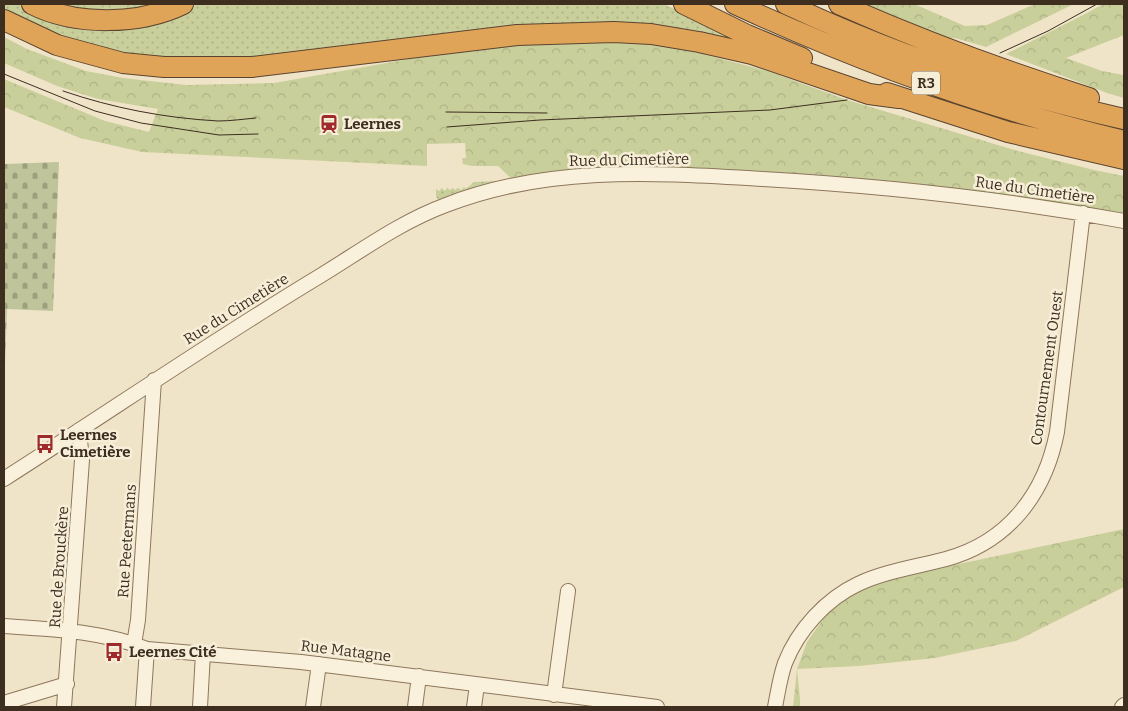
<svg xmlns="http://www.w3.org/2000/svg" width="1128" height="711" font-family="Bitter,serif">
  <defs>
    <pattern id="grass-dots" width="8" height="8" patternUnits="userSpaceOnUse" patternTransform="scale(1.25)"><rect width="8" height="8" fill="#c9cf9b"/><path d="M2 2h.1M6 6h.1" fill="none" stroke="#aeb285" stroke-width="1.8" stroke-linecap="round"/></pattern>
    <pattern id="forest-crowns" width="20" height="18" patternUnits="userSpaceOnUse" patternTransform="scale(1.25)"><rect width="20" height="18" fill="#c9cf9b"/><path d="M2 6a3 3 0 1 1 6 0M12 15a3 3 0 1 1 6 0" fill="none" stroke="#aeb285"/></pattern>
    <pattern id="cemetery-stones" width="16" height="16" patternUnits="userSpaceOnUse" patternTransform="scale(1.25)"><rect width="16" height="16" fill="#bfc49a"/><path d="M2 7V4a2 2 0 0 1 4 0v3zM10 15v-3a2 2 0 0 1 4 0v3z" fill="#9ca07d"/></pattern>
  </defs>
  <rect width="100%" height="100%" fill="#f0e4c8"/>
  <!-- grass -->
  <path fill="url(#grass-dots)" d="M 4,4 L 18,4 L 57,19 L 189,4 L 664,4 L 752,46 L 705,35 L 263,59 L 144,59 L 59,38 L 4,13 Z
    M 496,181 L 438,200 L 436,196 L 436,189 L 439,191 L 442,188 L 445,191 L 447,188 L 450,190 L 453,188 L 455,190 L 458,188 L 461,190 L 464,187 L 466,189 L 474,182 Z"/>
  <!-- forest -->
  <path fill="url(#forest-crowns)" d="M 57,4 L 153,4 C 117,12 92,11 57,4 Z
    M 865,4 L 914,4 L 965,26 L 987,25 L 1035,4 L 1074,4 L 986,47 L 955,38 L 948,38 Z
    M 1103,4 L 1124,4 L 1124,35 L 1066,58 L 1102,71 L 1124,75 L 1124,98 L 1107,93 L 1006,54 L 1089,12 Z
    M 4,37 L 27,49 L 86,71 L 123,78 L 186,85 L 274,83 L 426,56 L 523,42 L 660,43 L 768,71 L 847,100 L 1018,151 L 1094,170 L 1124,176 L 1124,217 L 873,181 L 512,179 L 498,166 L 472,166 L 463,164 L 462,158 L 466,158 L 465,143 L 427,144 L 427,166 L 142,152 L 80,138 L 4,107 L 4,79 L 105,121 L 149,132 L 158,109 L 98,99 L 57,86 L 4,63 Z
    M 1124,529 L 1124,587 L 1016,641 L 935,658 L 859,666 L 797,669 L 800,699 L 800,707 L 793,707 L 797,669 L 807,642 L 826,615 L 853,594 L 883,580 Z"/>
  <!-- cemetery -->
  <path fill="url(#cemetery-stones)" d="M 59,162 L 53,311 L 7,309 L 4,395 L 4,164 Z"/>
  <g fill="none" stroke-linecap="round" stroke-linejoin="round">
    <!-- minor casing -->
    <g stroke="#8d765c" stroke-width="16">
      <path id="minor" d="M 4,479 C 109,412 212,341 320,276 C 361,251 400,222 446,205 C 548,165 657,173 763,179 C 885,186 1005,199 1124,221
        M 4,626 C 51,629 103,631 147,649 L 301,662 L 657,707
        M 134,644 L 138,620 L 154,380
        M 554,695 L 568,591
        M 4,703 L 67,684
        M 64,707 L 82,460 L 79,430
        M 143,707 L 147,649
        M 200,707 L 203,653
        M 313,707 L 319,664
        M 415,707 L 419,676
        M 474,707 L 477,685
        M 775,707 C 778,692 780,677 785,663 C 798,630 826,599 858,584 C 886,571 916,567 946,559 C 1008,542 1045,494 1057,432 L 1083,213
        M 1122,707 L 1124,705"/>
    </g>
    <!-- highway casing -->
    <g stroke="#5b4430" stroke-width="22">
      <path id="highway" d="M 32,4 C 75,26 140,25 183,4
        M 684,4 L 747,35 L 802,58
        M 735,4 C 860,62 990,109 1124,141
        M 786,4 C 893,54 1008,93 1124,119
        M 839,4 C 920,40 1004,71 1089,98
        M 4,20 L 57,45 L 123,63 L 164,67 L 252,67 L 517,35 L 614,32 L 651,34 L 699,42 L 752,54 L 869,94 L 899,98
        M 887,93 L 1008,132 L 1124,159"/>
    </g>
    <!-- minor -->
    <use href="#minor" stroke="#faf1dc" stroke-width="14"/>
    <!-- highway -->
    <use href="#highway" stroke="#e0a458" stroke-width="20"/>
    <!-- tram -->
    <path stroke="#3d2e20" stroke-width="1" d="M 1000,53 L 1048,31 L 1097,4
      M 4,74 L 95,111 L 141,123 L 219,135 L 258,134
      M 63,91 C 113,108 164,118 218,121 C 231,121 244,119 256,118
      M 446,112 L 547,113
      M 447,127 L 540,120 L 770,110 L 847,100"/>
  </g>
  <!-- icons -->
  <defs>
    <g id="station-bare" transform="scale(1.5)"><path d="M-3-6H3Q5-6 5-4V2Q5 4 3 4L4.5 6H3L1.5 4h-3L-3 6H-4.5L-3 4Q-5 4-5 2V-4Q-5-6-3-6ZM-3.5-4v3h7v-3ZM-3.5 1v1.5H-2V1ZM2 1v1.5H3.5V1Z" fill="#9e2a2b" stroke="#f7eed8" stroke-width="2.5" paint-order="stroke"/></g>
    <g id="bus-bare" transform="scale(1.5)"><path d="M-5-6H5V4H4V6H2V4H-2V6H-4V4H-5ZM-3.5-4V0h7V-4ZM-3.5 1.2v1.5H-2V1.2ZM2 1.2v1.5H3.5V1.2Z" fill="#9e2a2b" stroke="#f7eed8" stroke-width="2.5" paint-order="stroke"/></g>
  </defs>
  <g fill-rule="evenodd">
    <use href="#station-bare" x="329" y="124"/>
    <use href="#bus-bare" x="45" y="444"/>
    <use href="#bus-bare" x="114" y="652"/>
  </g>
  <g text-anchor="middle" stroke-width="5" stroke-linejoin="round" paint-order="stroke">
    <!-- shield labels -->
    <rect fill="#f7eed8" stroke="#756857" stroke-width="1" x="912" y="71.5" width="28" height="23" rx="4"/>
    <g font-size="14" font-weight="bold" fill="#3d2e20">
      <text x="926" y="88">R3</text>
    </g>
    <!-- poi labels -->
    <g font-size="15" font-weight="bold" fill="#3d2e20" stroke="#f7eed8" text-anchor="start">
      <text x="344" y="129">Leernes</text>
      <text x="60" y="440">Leernes<tspan x="60" dy="17">Cimetière</tspan></text>
      <text x="129" y="657">Leernes Cité</text>
    </g>
    <!-- street labels -->
    <g font-size="15" fill="#3d2e20" stroke="#f7eed8">
      <text transform="translate(629 160) rotate(-1)" y="5">Rue du Cimetière</text>
      <text transform="translate(1035 190) rotate(8)" y="5">Rue du Cimetière</text>
      <text transform="translate(236 309) rotate(-32)" y="5">Rue du Cimetière</text>
      <text transform="translate(1047 368) rotate(-82)" y="5">Contournement Ouest</text>
      <text transform="translate(127 541) rotate(-86)" y="5">Rue Peetermans</text>
      <text transform="translate(59 567) rotate(-86)" y="5">Rue de Brouckère</text>
      <text transform="translate(346 651) rotate(7)" y="5">Rue Matagne</text>
    </g>
  </g>
  <!-- border -->
  <rect width="1128" height="711" fill="none" stroke="#3d2e20" stroke-width="10"/>
</svg>
